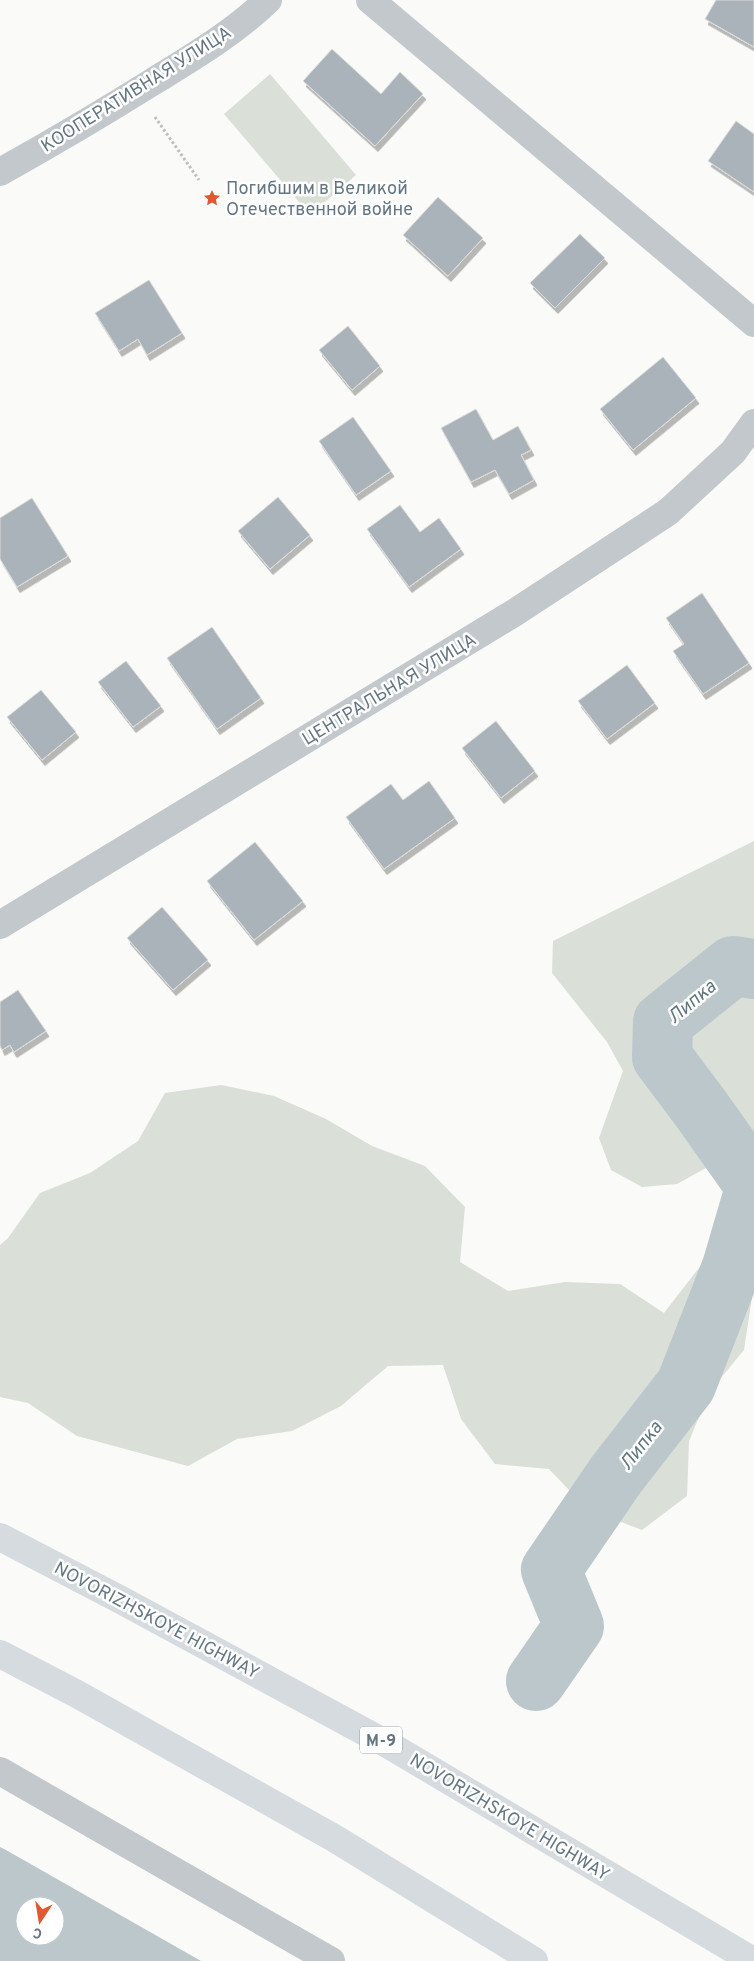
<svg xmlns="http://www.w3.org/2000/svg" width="754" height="1961" font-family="Overpass,sans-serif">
  <defs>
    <filter id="shadow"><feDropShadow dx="3" dy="5.5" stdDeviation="0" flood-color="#0004"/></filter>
  </defs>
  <rect width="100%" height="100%" fill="#fafaf8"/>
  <!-- green -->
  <path fill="#dadfd7" d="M 270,74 L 356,175 L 310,215 L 224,114 Z
    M 754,841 L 754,1141 L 734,1142 L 706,1168 L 677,1184 L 642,1187 L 611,1170 L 599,1138 L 623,1071 L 607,1042 L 552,973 L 553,941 Z
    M 221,1085 L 274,1096 L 326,1119 L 372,1146 L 425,1166 L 465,1207 L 460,1262 L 508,1291 L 565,1282 L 620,1284 L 664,1313 L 705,1260 L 754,1267 L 754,1284 L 744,1350 L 710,1391 L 689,1441 L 687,1496 L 642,1530 L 587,1509 L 549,1469 L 495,1464 L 461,1419 L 443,1365 L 388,1366 L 341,1406 L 292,1431 L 237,1439 L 188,1466 L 77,1436 L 28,1403 L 0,1397 L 0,1245 L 8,1238 L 40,1193 L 90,1173 L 138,1141 L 165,1093 Z"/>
  <!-- water -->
  <path fill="#bbc7cb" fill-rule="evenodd" d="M 0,1847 L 6,1850 L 201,1961 L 0,1961 ZM 25,1906 L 55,1906 L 55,1936 L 25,1936 Z"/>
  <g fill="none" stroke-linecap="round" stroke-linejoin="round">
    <!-- river -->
    <path stroke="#bbc7cb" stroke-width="60" d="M 754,969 L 733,966 L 663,1022 L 662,1057 L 701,1109 L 754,1184
      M 536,1681 L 574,1626 L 551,1570 L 616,1475 L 686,1385 L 732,1267 L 754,1192"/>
  </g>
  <!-- building -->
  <path fill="#aab3b9" stroke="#dcdcda" filter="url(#shadow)" d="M 716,0 L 754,0 L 754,47 L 705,19 Z
    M 332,49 L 381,94 L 400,72 L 423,94 L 375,146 L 303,81 Z
    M 736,121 L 754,134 L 754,192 L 708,161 Z
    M 438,197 L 483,238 L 448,276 L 403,235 Z
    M 580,234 L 605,258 L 555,308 L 530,283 Z
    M 149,280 L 182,333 L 147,355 L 138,339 L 119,351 L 95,313 Z
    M 348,326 L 380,366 L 352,390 L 319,350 Z
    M 663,357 L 696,398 L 633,450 L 600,409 Z
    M 476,409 L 493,440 L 518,426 L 531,450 L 521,455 L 534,480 L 509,494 L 495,470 L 471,482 L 441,428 Z
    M 353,417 L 391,471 L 356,495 L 319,441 Z
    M 278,497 L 310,535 L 270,569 L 238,531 Z
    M 32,498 L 68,556 L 17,587 L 0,559 L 0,518 Z
    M 400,505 L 420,532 L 439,518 L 461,549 L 409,587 L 367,529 Z
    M 702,593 L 749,663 L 703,694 L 673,651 L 684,644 L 666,618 Z
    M 212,627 L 261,698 L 217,729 L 167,658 Z
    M 126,661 L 161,706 L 133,727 L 98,682 Z
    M 627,665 L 655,703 L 607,739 L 578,701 Z
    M 41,690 L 76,732 L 42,760 L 7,717 Z
    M 496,721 L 535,771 L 501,798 L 462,748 Z
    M 429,781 L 455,818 L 384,869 L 346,817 L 391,784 L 403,800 Z
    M 255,842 L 303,901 L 254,940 L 207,881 Z
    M 162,907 L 208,960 L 173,990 L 127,938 Z
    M 18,990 L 46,1031 L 14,1052 L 10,1045 L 2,1050 L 0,1046 L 0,1002 Z"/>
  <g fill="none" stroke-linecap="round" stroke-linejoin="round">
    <!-- path -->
    <path stroke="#bbbfc2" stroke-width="3" stroke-dasharray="2.5 2.5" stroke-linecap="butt" d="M 155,117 L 199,180"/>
    <!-- minor -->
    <path stroke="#c3c8cc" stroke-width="28" d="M 370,0 L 754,323
      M 0,172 C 52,143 103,113 154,81 C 193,57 235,32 268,0
      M 0,925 L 514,613 L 668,512 L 733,452 L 754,423
      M 0,1771 L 331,1961"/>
    <!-- highway -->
    <path stroke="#d6dbdf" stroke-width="28" d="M 0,1537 L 121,1600 L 389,1745 L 753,1961
      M 0,1654 L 77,1694 L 334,1838 L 534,1961"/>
  </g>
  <!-- icons -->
  <defs>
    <g id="sight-bare" transform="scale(1.35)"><path d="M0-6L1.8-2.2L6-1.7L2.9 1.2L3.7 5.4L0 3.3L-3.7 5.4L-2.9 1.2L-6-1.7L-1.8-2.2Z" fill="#e4572e" stroke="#fff" stroke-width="2.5" paint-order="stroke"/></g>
  </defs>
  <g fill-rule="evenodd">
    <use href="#sight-bare" x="212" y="198"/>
  </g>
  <g text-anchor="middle" stroke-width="5" stroke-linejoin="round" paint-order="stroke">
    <!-- shield labels -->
    <rect fill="#fff" stroke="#939fa8" stroke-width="1" x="360" y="1726.5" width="42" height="27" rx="4"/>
    <g font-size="16" font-weight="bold" fill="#657683">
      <text x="381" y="1746">М-9</text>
    </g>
    <!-- street labels -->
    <g font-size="18" fill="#657683" stroke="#fff">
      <text transform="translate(136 89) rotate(-32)" y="6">КООПЕРАТИВНАЯ УЛИЦА</text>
      <text transform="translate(389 689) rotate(-31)" y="6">ЦЕНТРАЛЬНАЯ УЛИЦА</text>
      <text transform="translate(157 1620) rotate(28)" y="6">NOVORIZHSKOYE HIGHWAY</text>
      <text transform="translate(510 1817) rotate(31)" y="6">NOVORIZHSKOYE HIGHWAY</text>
    </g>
    <!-- poi labels -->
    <g font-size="18" fill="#657683" stroke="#fff" text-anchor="start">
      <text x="226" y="194">Погибшим в Великой<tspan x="226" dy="21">Отечественной войне</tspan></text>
    </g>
    <!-- water labels -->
    <g font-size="19" font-style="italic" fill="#60757c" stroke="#fff">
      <text transform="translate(691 1001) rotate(-40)" y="7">Липка</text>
      <text transform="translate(640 1445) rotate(-52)" y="7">Липка</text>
    </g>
  </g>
  <!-- north arrow -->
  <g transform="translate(40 1921) rotate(192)"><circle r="24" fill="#ffffff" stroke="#c1c8cd"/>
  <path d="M0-4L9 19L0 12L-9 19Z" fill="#e4572e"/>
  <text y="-8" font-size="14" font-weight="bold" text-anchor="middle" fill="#657683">С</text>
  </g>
</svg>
